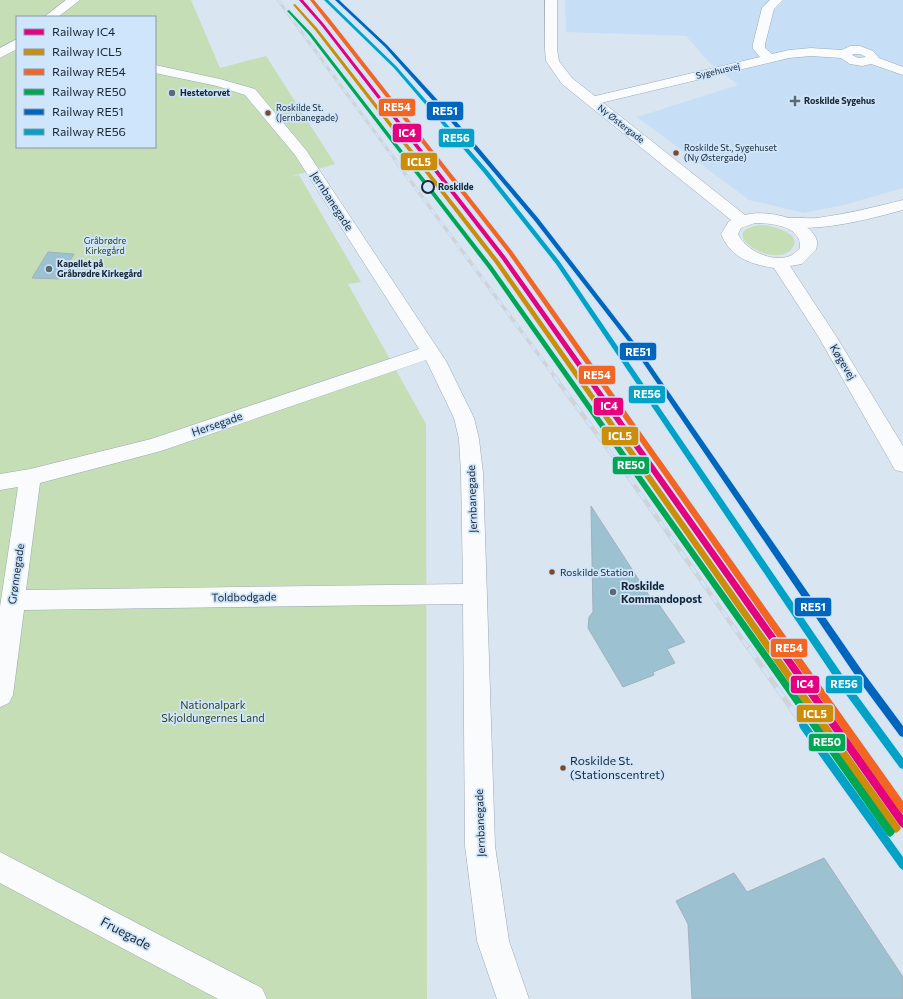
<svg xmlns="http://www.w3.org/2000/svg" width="903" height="999" font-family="Commissioner,sans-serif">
  <rect width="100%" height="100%" fill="#d9e5f1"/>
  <!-- built -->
  <path fill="#c7dff6" d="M 565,0 L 903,0 L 903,188 L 844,205 L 804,213 L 749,200 L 637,117 L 738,85 L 708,61 L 686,36 L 566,32 Z"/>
  <!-- green -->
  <path fill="#c5deb6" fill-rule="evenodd" d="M 0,0 L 191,0 L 220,68 L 266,56 L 335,164 L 289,177 L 299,175 L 361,282 L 348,284 L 426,424 L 427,999 L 0,999 ZM 17,17 L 155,17 L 155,147 L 17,147 Z
    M 763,225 C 772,226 802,233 793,247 C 777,273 709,229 763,225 Z"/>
  <!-- building -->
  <path fill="#9cc1d1" stroke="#a2b1bb" d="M 48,252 L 74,254 L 59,279 L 32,278 Z
    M 591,506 L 650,597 L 653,596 L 685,642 L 667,649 L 675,663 L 653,672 L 654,675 L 623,687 L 588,628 L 589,617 L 593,612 Z
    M 824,858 L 903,977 L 903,999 L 692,999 L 688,924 L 676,901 L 734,873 L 747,892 Z"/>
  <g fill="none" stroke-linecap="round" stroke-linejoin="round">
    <!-- minor casing -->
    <g stroke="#9ca8b4" stroke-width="1">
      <path id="minor" d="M 66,0 L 80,0 L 58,17 L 44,17 Z
        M 770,0 L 783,0 L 774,9 L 765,44 L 765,48 L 772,54 L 789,50 L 811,48 L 842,50 L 850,46 L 860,46 L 873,51 L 879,58 L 903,67 L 903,75 L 871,64 L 862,66 L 850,64 L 841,58 L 811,56 L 789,58 L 592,105 L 587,104 L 585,101 L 587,98 L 760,57 L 753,49 L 753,44 L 762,8 ZM 853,54 L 860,54 L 866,57 L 858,58 L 852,55 Z
        M 17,39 L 17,49 L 0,58 L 0,48 Z
        M 155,65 L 220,79 L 255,89 L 306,150 L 446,361 L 474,418 L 479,439 L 483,473 L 495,846 L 509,941 L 529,999 L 497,999 L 477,941 L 465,846 L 463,604 L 24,610 L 13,695 L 9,703 L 0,707 L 0,607 L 18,487 L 0,490 L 0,474 L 30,469 L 151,439 L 419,349 L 295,155 L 245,95 L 217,86 L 155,73 ZM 426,360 L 454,418 L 459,439 L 461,473 L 463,584 L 26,590 L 40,483 L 161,451 Z
        M 903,200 L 903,210 C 869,219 815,234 780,225 L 778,222 L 780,219 C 792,216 805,219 817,218 C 846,214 875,207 903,200 Z
        M 0,852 L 262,988 L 267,999 L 218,999 L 0,883 Z"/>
    </g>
    <!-- major casing -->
    <g stroke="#9ca8b4" stroke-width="1">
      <path id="major" d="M 545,0 L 557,0 L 557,49 L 559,61 L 572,78 L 745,215 C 764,209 811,218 817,241 C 817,243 817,247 816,250 L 802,264 L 790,266 L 836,336 L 903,446 L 903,472 L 895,470 L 818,336 L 774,268 C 750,264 731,258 721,234 L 729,221 L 731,220 L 562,84 L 546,61 L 545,49 ZM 755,223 C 772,223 802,226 800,248 C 797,251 793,255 790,256 C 772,263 745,250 738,234 L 741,228 Z"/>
    </g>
    <!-- minor -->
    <use href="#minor" fill="#f9fbfd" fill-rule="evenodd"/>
    <!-- major -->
    <use href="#major" fill="#f9fbfd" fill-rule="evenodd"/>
    <!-- rail-far3 casing -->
    <g stroke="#d0d3d7" stroke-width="3">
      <path id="rail-far3" d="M 278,0 L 399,165"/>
    </g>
    <!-- rail-far2 casing -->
    <g stroke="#d0d3d7" stroke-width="3.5">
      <path id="rail-far2" d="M 398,164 L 555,377"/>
    </g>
    <!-- rail-far1 casing -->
    <g stroke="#d0d3d7" stroke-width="4.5">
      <path id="rail-far1" d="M 554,376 L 630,479 L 749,649"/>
    </g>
    <!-- rail casing -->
    <g stroke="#d0d3d7" stroke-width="5.5">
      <path id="rail" d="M 749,648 L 803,725"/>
    </g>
    <!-- rail-far3 -->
    <use href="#rail-far3" stroke="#cfe5fb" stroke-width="2" stroke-dasharray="5.5" stroke-linecap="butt"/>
    <!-- rail-far2 -->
    <use href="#rail-far2" stroke="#cfe5fb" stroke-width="2.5" stroke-dasharray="7" stroke-linecap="butt"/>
    <!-- rail-far1 -->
    <use href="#rail-far1" stroke="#cfe5fb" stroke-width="3" stroke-dasharray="9" stroke-linecap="butt"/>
    <!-- rail -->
    <use href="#rail" stroke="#cfe5fb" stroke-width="4" stroke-dasharray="12" stroke-linecap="butt"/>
    <!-- rail-1 casing -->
    <g stroke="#cfe5fb" stroke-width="3">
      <path id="rail-1" d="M 299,0 L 303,0 L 323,23 L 505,256 L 903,815 L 903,828 L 900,826 L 501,258 L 321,25 Z"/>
    </g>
    <!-- rail-2 casing -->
    <g stroke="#cfe5fb" stroke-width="3">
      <path id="rail-2" d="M 295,4 L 317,28 L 499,261 L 899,825 L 901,828 L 899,831 L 896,833 L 893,831 L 495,263 L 315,30 L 294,6 L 293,5 Z"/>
    </g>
    <!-- rail-3 casing -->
    <g stroke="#cfe5fb" stroke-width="3">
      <path id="rail-3" d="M 310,0 L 314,0 L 329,18 L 512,251 L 903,801 L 903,813 L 900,812 L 508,253 Z"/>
    </g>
    <!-- rail-4 casing -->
    <g stroke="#cfe5fb" stroke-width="3">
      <path id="rail-4" d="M 289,10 L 311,33 L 492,266 L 893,829 L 895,832 L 893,835 L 890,837 L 887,835 L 488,268 L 309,35 L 288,12 L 287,11 Z"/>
    </g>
    <!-- rail-5 casing -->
    <g stroke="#cfe5fb" stroke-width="3">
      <path id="rail-5" d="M 335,0 L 339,0 L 387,45 L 445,108 L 538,218 L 635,343 L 863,672 L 903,726 L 903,737 L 900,736 L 857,678 L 631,345 L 534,220 L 441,110 L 385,47 Z"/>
    </g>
    <!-- rail-6 casing -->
    <g stroke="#cfe5fb" stroke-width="3">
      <path id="rail-6" d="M 324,0 L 328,0 L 396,66 L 488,171 L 560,262 L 848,683 L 903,758 L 903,769 L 900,768 L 842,689 L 556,264 L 484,173 L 394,68 Z
        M 803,721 L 806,722 L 903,857 L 903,870 L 900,868 L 800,728 L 799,725 L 800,722 Z"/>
    </g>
    <!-- rail-1 -->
    <use href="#rail-1" fill="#e5007d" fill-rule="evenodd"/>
    <!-- rail-2 -->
    <use href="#rail-2" fill="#cb8d0a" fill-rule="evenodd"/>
    <!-- rail-3 -->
    <use href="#rail-3" fill="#f26522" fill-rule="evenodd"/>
    <!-- rail-4 -->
    <use href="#rail-4" fill="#00a651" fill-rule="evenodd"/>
    <!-- rail-5 -->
    <use href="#rail-5" fill="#0065bd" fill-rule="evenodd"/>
    <!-- rail-6 -->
    <use href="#rail-6" fill="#01a2c6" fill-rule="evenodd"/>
  </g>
  <!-- markers -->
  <g fill="#5c6a76" stroke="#cfe5fb" stroke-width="1.5">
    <circle cx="172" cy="93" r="4"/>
    <path d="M793 95h4v4h4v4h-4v4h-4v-4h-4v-4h4z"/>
    <circle cx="49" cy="269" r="4"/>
    <circle cx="613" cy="592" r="4"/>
  </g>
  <g fill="#7a4b2a" stroke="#cfe5fb" stroke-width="1.5">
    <circle cx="268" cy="113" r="3.5"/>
    <circle cx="676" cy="153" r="3.5"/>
    <circle cx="552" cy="572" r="3.5"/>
    <circle cx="563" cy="768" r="3.5"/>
  </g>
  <circle fill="#cfe5fb" stroke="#192734" stroke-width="2" cx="428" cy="187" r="6"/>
  <g text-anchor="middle" stroke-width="3.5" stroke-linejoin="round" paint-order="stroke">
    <!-- far-street labels -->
    <g font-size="9" fill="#192734" stroke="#cfe5fb">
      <text transform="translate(718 71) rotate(-13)" y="3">Sygehusvej</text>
      <text transform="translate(621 124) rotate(38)" y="3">Ny Østergade</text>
    </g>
    <!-- far-poi labels -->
    <g font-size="9" font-weight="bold" fill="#192734" stroke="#cfe5fb" text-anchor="start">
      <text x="180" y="96">Hestetorvet</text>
      <text x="804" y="104">Roskilde Sygehus</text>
      <text x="57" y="267">Kapellet på<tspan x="57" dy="10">Gråbrødre Kirkegård</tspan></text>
    </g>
    <!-- far-bus labels -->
    <g font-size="9" fill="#192734" stroke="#cfe5fb" text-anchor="start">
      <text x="276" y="111">Roskilde St.<tspan x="276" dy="10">(Jernbanegade)</tspan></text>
      <text x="684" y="151">Roskilde St., Sygehuset<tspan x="684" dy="10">(Ny Østergade)</tspan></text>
    </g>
    <!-- far-stop labels -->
    <g font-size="9" font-weight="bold" fill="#192734" stroke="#cfe5fb" text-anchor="start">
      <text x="438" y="190">Roskilde</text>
    </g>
    <!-- far-park labels -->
    <g font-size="9" fill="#334419" stroke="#cfe5fb">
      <text x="105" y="244">Gråbrødre<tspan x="105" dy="10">Kirkegård</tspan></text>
    </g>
    <!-- bus labels -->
    <g font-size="10" fill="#192734" stroke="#cfe5fb" text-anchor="start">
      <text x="560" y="576">Roskilde Station</text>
    </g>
    <!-- street labels -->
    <g font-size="11" fill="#192734" stroke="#cfe5fb">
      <text transform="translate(332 201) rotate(57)" y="4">Jernbanegade</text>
      <text transform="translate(843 362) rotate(59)" y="4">Køgevej</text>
      <text transform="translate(217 424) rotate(-19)" y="4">Hersegade</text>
      <text transform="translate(472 499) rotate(-92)" y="4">Jernbanegade</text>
      <text transform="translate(16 574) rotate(-82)" y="4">Grønnegade</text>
      <text transform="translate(244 597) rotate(-1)" y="4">Toldbodgade</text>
      <text transform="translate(480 823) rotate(-92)" y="4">Jernbanegade</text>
    </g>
    <!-- poi labels -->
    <g font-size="11" font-weight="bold" fill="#192734" stroke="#cfe5fb" text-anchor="start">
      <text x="621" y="590">Roskilde<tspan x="621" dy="13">Kommandopost</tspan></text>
    </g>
    <!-- park labels -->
    <g font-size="11" fill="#334419" stroke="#cfe5fb">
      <text x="213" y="709">Nationalpark<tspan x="213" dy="13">Skjoldungernes Land</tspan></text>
    </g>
    <!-- near-bus labels -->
    <g font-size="12" fill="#192734" stroke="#cfe5fb" text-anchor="start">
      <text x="570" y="765">Roskilde St.<tspan x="570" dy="14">(Stationscentret)</tspan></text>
    </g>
    <!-- near-street labels -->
    <g font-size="13" fill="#192734" stroke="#cfe5fb">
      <text transform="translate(126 933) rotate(28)" y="5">Fruegade</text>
    </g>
  </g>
  <g stroke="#cfe5fb" stroke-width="1.5">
    <rect x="378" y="98" width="38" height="19" rx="4" fill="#f26522"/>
    <rect x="426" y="101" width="38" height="20" rx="4" fill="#0065bd"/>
    <rect x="392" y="123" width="30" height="20" rx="4" fill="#e5007d"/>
    <rect x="438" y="128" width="37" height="20" rx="4" fill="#01a2c6"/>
    <rect x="400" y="152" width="38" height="19" rx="4" fill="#cb8d0a"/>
    <rect x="619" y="342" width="38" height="19" rx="4" fill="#0065bd"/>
    <rect x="578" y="365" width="38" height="20" rx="4" fill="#f26522"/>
    <rect x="628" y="385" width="38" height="19" rx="4" fill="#01a2c6"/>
    <rect x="593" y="397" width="31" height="19" rx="4" fill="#e5007d"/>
    <rect x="601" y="426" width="38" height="20" rx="4" fill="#cb8d0a"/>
    <rect x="612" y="456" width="38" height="19" rx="4" fill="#00a651"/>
    <rect x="794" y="597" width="38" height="20" rx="4" fill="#0065bd"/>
    <rect x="770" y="638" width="38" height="20" rx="4" fill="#f26522"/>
    <rect x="790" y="675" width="30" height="19" rx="4" fill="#e5007d"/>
    <rect x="825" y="675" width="38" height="19" rx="4" fill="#01a2c6"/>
    <rect x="796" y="704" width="38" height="19" rx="4" fill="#cb8d0a"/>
    <rect x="808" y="733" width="38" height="19" rx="4" fill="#00a651"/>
  </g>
  <g font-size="11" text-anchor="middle" font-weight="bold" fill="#fff">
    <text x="397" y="111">RE54</text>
    <text x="445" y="115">RE51</text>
    <text x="407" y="137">IC4</text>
    <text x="456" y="142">RE56</text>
    <text x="419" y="166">ICL5</text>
    <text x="638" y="356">RE51</text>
    <text x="597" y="379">RE54</text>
    <text x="647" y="398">RE56</text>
    <text x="609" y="410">IC4</text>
    <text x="620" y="440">ICL5</text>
    <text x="631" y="469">RE50</text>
    <text x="813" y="611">RE51</text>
    <text x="789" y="652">RE54</text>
    <text x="805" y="688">IC4</text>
    <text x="844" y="688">RE56</text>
    <text x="815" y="718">ICL5</text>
    <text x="827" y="746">RE50</text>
  </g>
  <!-- legend -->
  <rect x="16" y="16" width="140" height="132" fill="#cfe5fb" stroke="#8699ab"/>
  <rect x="24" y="29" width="20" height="6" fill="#e5007d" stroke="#8699ab"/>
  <text x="52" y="36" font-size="12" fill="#192734">Railway IC4</text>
  <rect x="24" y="49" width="20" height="6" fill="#cb8d0a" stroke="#8699ab"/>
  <text x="52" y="56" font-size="12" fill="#192734">Railway ICL5</text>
  <rect x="24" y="69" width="20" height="6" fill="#f26522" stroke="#8699ab"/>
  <text x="52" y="76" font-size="12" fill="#192734">Railway RE54</text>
  <rect x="24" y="89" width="20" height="6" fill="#00a651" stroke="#8699ab"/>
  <text x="52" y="96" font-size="12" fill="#192734">Railway RE50</text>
  <rect x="24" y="109" width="20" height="6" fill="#0065bd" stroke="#8699ab"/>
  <text x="52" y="116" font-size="12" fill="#192734">Railway RE51</text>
  <rect x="24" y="129" width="20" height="6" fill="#01a2c6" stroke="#8699ab"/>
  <text x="52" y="136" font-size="12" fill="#192734">Railway RE56</text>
</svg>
